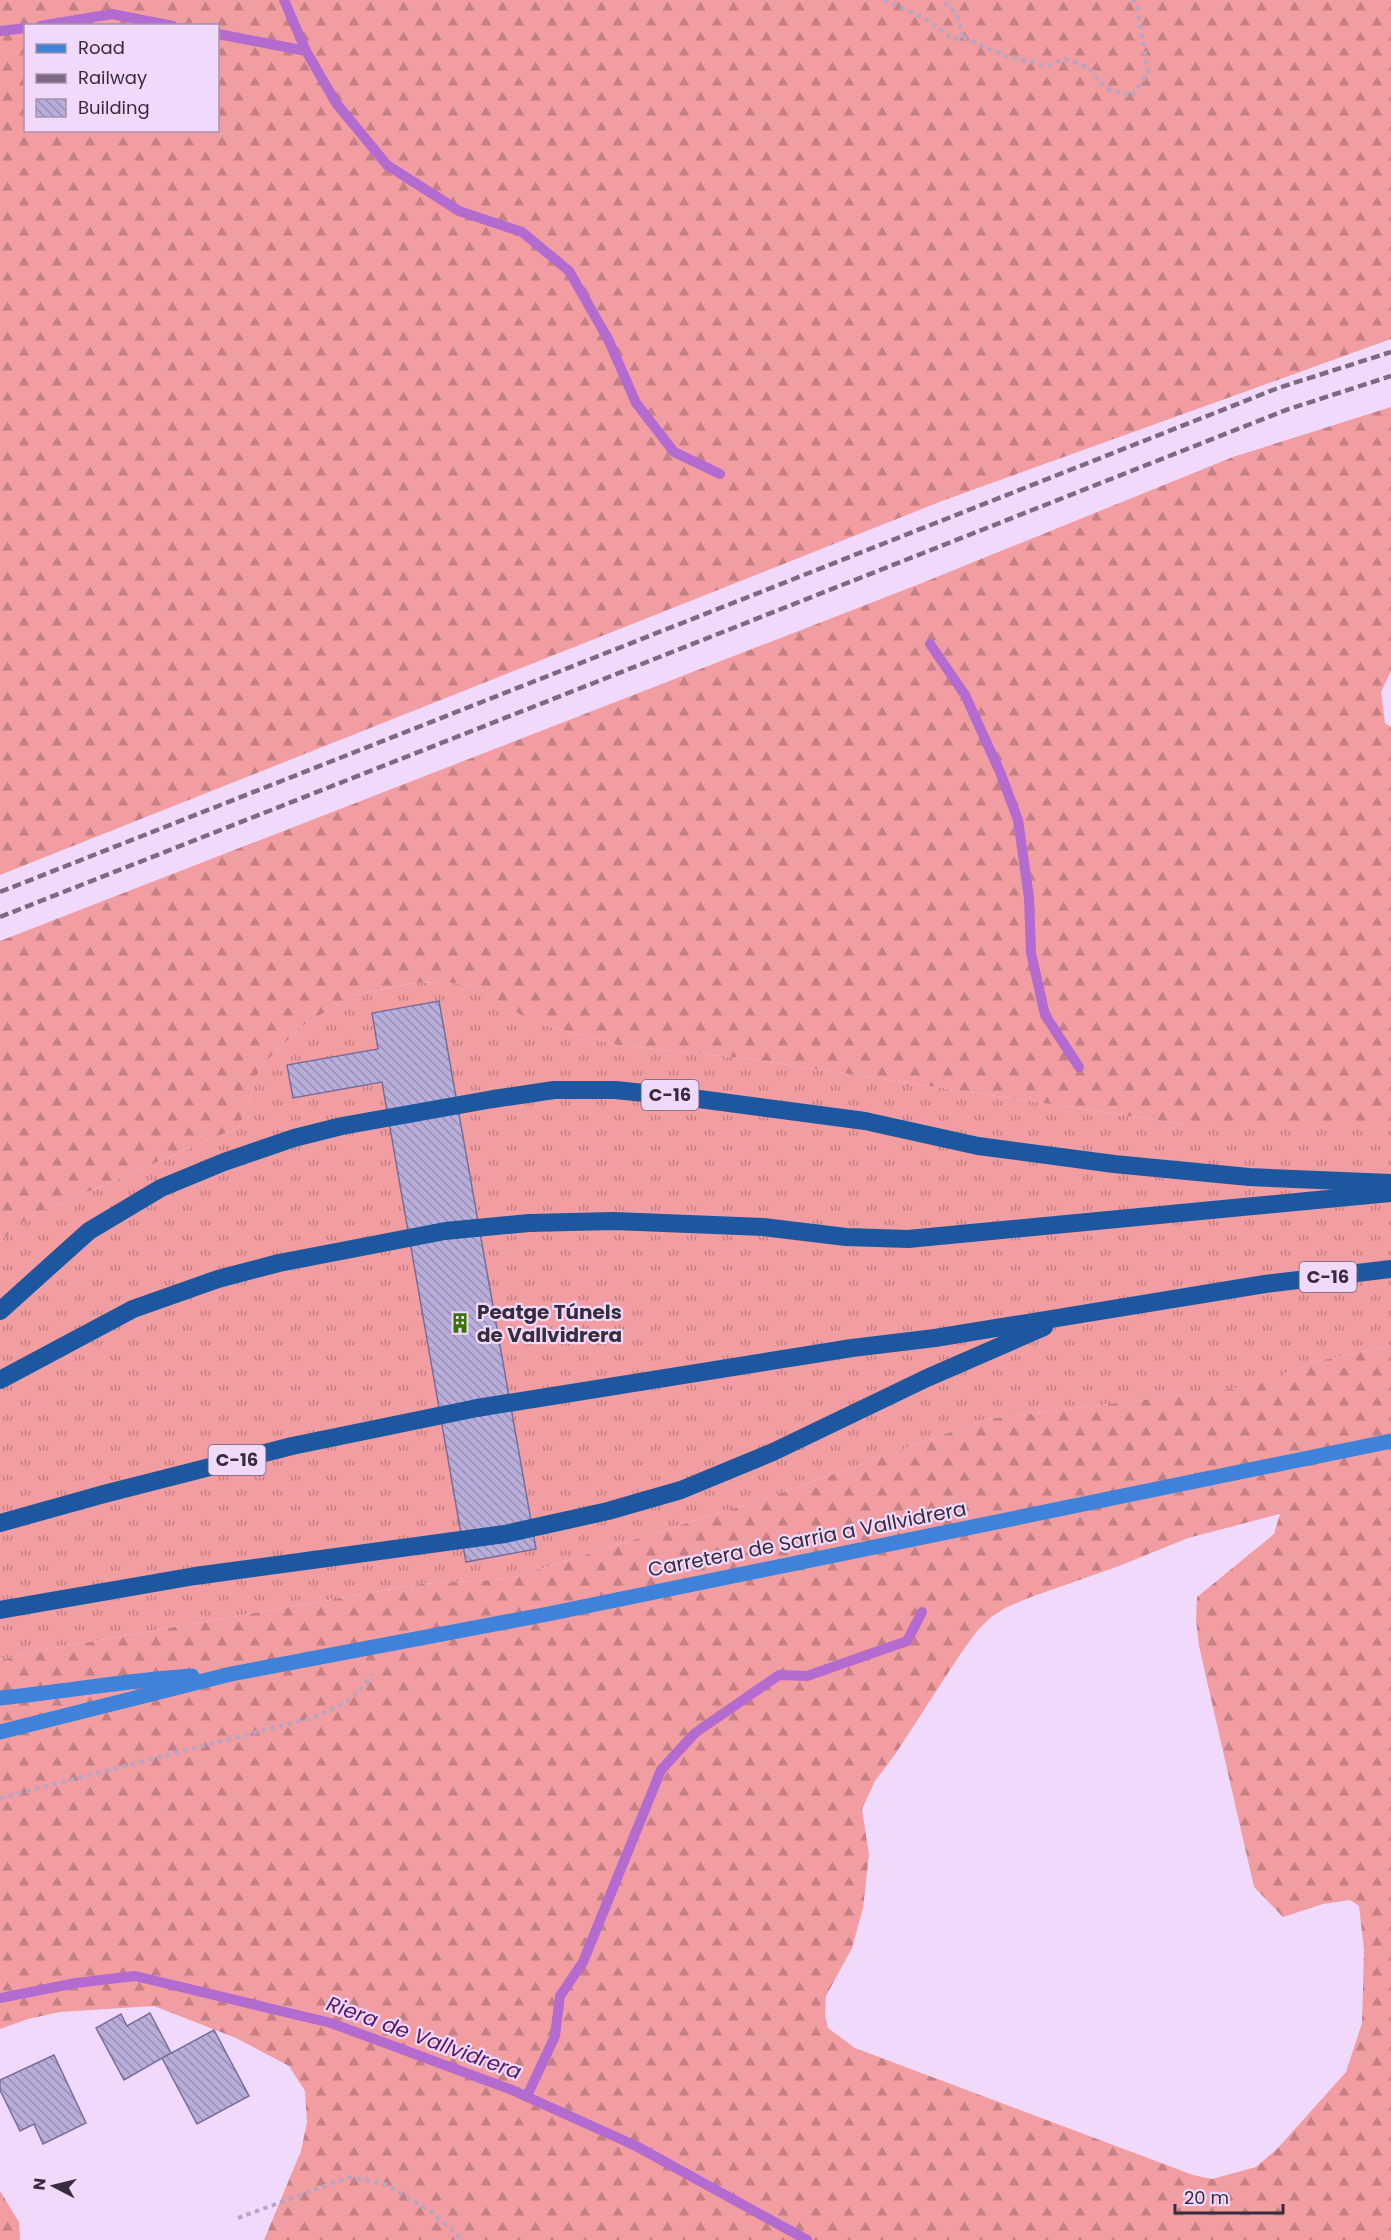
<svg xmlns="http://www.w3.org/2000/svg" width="1391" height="2240" font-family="Poppins,sans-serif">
  <defs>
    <pattern id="grass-tufts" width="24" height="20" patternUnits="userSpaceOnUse" patternTransform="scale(1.5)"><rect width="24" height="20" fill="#f19da1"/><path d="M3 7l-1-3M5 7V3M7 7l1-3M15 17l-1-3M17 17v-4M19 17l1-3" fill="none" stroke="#c48084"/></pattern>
    <pattern id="forest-firs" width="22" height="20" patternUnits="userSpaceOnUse" patternTransform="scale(1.5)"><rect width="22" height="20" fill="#f19da1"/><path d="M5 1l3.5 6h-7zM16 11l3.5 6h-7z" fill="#c48084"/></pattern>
    <pattern id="building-back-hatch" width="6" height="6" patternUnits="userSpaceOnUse" patternTransform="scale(1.5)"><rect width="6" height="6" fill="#b9aedb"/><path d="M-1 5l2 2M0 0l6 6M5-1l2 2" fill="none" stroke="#978eb3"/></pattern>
  </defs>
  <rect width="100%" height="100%" fill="#f1d9fb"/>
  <!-- grass -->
  <path fill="url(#grass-tufts)" d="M 445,982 L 474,986 L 526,1017 L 554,1028 L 618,1045 L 742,1058 L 1184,1124 L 1391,1124 L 1391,1346 L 1313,1362 L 1255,1386 L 987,1419 L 767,1498 L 508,1579 L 420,1584 L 43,1650 L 0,1660 L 0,1242 L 27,1218 L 239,1127 L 260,1067 L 302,1026 L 354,995 L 414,983 Z"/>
  <!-- forest -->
  <path fill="url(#forest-firs)" fill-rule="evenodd" d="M 0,0 L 1391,0 L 1391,339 L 942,501 L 0,875 ZM 26,26 L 218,26 L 218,130 L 26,130 Z
    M 1391,407 L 1391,671 L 1381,692 L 1385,723 L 1391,727 L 1391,1124 L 1184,1124 L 742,1058 L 618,1045 L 554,1028 L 525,1017 L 474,986 L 445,982 L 413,983 L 354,995 L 302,1026 L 260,1067 L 239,1127 L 27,1218 L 0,1242 L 0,941 L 922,583 L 1233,457 Z
    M 1391,1346 L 1391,2240 L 264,2240 L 301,2151 L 307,2122 L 305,2091 L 289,2066 L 236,2038 L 154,2006 L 60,2012 L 28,2019 L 0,2029 L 0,1660 L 43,1650 L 420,1584 L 508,1579 L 767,1498 L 987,1419 L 1254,1386 L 1313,1362 ZM 1280,1514 L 1274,1534 L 1197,1597 L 1196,1620 L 1199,1646 L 1254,1887 L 1283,1917 L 1323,1904 L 1350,1900 L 1359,1906 L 1364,1950 L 1362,2023 L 1346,2072 L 1277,2149 L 1256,2167 L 1212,2179 L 1193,2175 L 855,2048 L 828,2028 L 825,2014 L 826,1996 L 852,1948 L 863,1908 L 869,1855 L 862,1809 L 875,1781 L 896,1753 L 959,1656 L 977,1631 L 991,1617 L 1007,1607 L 1031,1597 L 1119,1566 L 1188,1538 Z
    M 0,2191 L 19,2222 L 20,2240 L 0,2240 Z"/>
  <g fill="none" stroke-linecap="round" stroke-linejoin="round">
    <!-- stream -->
    <path stroke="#b36bcf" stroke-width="10" d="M 284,0 L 306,51 L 336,103 L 387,165 L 459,211 L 522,232 L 569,271 L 608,339 L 636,403 L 674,452 L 720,474
      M 40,26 L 112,14 L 173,26
      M 0,31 L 26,28
      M 218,34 L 306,51
      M 930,644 L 965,695 L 1000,772 L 1018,820 L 1029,898 L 1031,953 L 1045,1015 L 1079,1067
      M 0,1998 L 76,1983 L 135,1976 L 331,2023 L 512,2090 L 636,2146 L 807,2240
      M 527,2096 L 555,2036 L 560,1996 L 583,1962 L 661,1770 L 695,1733 L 779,1675 L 807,1676 L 907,1641 L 922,1612"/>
  </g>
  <!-- building -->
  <path fill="url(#building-back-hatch)" stroke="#786d97" stroke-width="1.5" d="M 439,1001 L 536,1549 L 466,1562 L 382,1082 L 293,1098 L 287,1065 L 378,1049 L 372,1013 Z
    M 150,2013 L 171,2053 L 124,2080 L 96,2028 L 121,2014 L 127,2026 Z
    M 214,2030 L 249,2096 L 197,2124 L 162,2058 Z
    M 54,2055 L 86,2123 L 43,2144 L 34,2124 L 20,2131 L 0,2090 L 0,2080 Z"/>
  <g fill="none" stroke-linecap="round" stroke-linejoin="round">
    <!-- path -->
    <path stroke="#b9a5c1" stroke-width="4" stroke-dasharray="4.5 4.5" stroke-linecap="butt" d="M 884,0 L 926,19 L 953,39 L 963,37 L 957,15 L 943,0
      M 963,37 L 1005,56 L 1047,66 L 1065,59 L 1089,68 L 1106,89 L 1132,96 L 1148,73 L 1137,7 L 1133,0
      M 0,1798 L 311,1718 C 340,1706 354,1701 372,1674
      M 238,2218 L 349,2177 L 385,2184 L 430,2211 L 463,2240"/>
    <!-- secondary -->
    <path stroke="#3e82da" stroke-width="15" d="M 0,1698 C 64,1692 127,1680 192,1676
      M 0,1732 L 231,1674 L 548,1614 L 1391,1441"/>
    <!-- motorway -->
    <path stroke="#1c57a0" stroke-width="18" d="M 0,1311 L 89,1231 L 161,1188 L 224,1162 L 294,1138 L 342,1126 L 493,1099 L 554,1090 L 615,1090 L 684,1097 L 865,1121 L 978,1146 L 1114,1164 L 1249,1177 L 1391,1183
      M 0,1380 L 133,1309 L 218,1279 L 279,1263 L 445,1231 L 529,1223 L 614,1221 L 763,1227 L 846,1237 L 908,1239 L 1391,1193
      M 0,1523 L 104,1494 L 292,1446 L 477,1408 L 852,1348 L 935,1338 L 1265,1284 L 1391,1269
      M 0,1610 L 195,1576 L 505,1534 L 608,1511 L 681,1490 L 773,1452 L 927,1378 L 1044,1327"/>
    <!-- rail -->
    <path stroke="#7b6b82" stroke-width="4.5" stroke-dasharray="9 4.5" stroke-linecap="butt" d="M 0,892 L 1278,388 L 1391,352
      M 0,917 L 1286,410 L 1391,376"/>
  </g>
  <!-- icons -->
  <defs>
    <g id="building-bare" transform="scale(1.62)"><path d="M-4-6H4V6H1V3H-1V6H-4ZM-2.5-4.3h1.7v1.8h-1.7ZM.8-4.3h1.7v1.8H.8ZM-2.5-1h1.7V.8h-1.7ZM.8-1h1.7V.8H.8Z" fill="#377307" stroke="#f1d9fb" stroke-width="2.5" paint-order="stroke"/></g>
  </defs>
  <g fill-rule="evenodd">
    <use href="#building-bare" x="460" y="1323"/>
  </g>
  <g text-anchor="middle" stroke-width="4.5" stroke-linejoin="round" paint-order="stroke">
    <!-- shield labels -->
    <g fill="#f1d9fb" stroke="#6f6075" stroke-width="1.5">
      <rect x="641.5" y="1080" width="57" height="30" rx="4.5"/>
      <rect x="1299.5" y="1262" width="57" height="30" rx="4.5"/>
      <rect x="208.5" y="1445" width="57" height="30" rx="4.5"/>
    </g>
    <g font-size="18" font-weight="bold" fill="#372c3c">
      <text x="670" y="1101">C-16</text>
      <text x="1328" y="1283">C-16</text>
      <text x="237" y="1466">C-16</text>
    </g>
    <!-- poi labels -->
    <g font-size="20" font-weight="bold" fill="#372c3c" stroke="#f1d9fb" text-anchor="start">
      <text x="477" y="1319">Peatge Túnels<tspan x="477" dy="23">de Vallvidrera</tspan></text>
    </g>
    <!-- street labels -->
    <g font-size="20" fill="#372c3c" stroke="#f1d9fb">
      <text transform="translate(807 1539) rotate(-11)" y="7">Carretera de Sarria a Vallvidrera</text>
    </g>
    <!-- water labels -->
    <g font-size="21" font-style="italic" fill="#5a1470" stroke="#f1d9fb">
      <text transform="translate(424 2038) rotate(20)" y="7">Riera de Vallvidrera</text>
    </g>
  </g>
  <!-- legend -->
  <rect x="24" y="24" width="195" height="108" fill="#f1d9fb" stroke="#a794af" stroke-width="1.5"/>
  <rect x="36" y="44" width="30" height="9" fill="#3e82da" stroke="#a794af" stroke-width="1.5"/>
  <text x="78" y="54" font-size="18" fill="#372c3c">Road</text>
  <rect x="36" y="74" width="30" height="9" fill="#7b6b82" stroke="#a794af" stroke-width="1.5"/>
  <text x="78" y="84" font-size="18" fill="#372c3c">Railway</text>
  <rect x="36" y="99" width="30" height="18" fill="url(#building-back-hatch)" stroke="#a794af" stroke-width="1.5"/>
  <text x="78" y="114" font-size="18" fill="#372c3c">Building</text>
  <!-- north arrow -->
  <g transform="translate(54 2186) rotate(277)" stroke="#f1d9fb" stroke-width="4.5" paint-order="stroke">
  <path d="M0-4.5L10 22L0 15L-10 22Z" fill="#372c3c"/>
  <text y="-9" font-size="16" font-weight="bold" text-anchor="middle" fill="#372c3c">N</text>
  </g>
  <!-- scale -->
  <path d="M1175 2204v9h108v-9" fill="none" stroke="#372c3c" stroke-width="3"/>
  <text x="1184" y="2204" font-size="18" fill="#372c3c" stroke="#f1d9fb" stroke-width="4.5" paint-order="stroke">20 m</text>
</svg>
